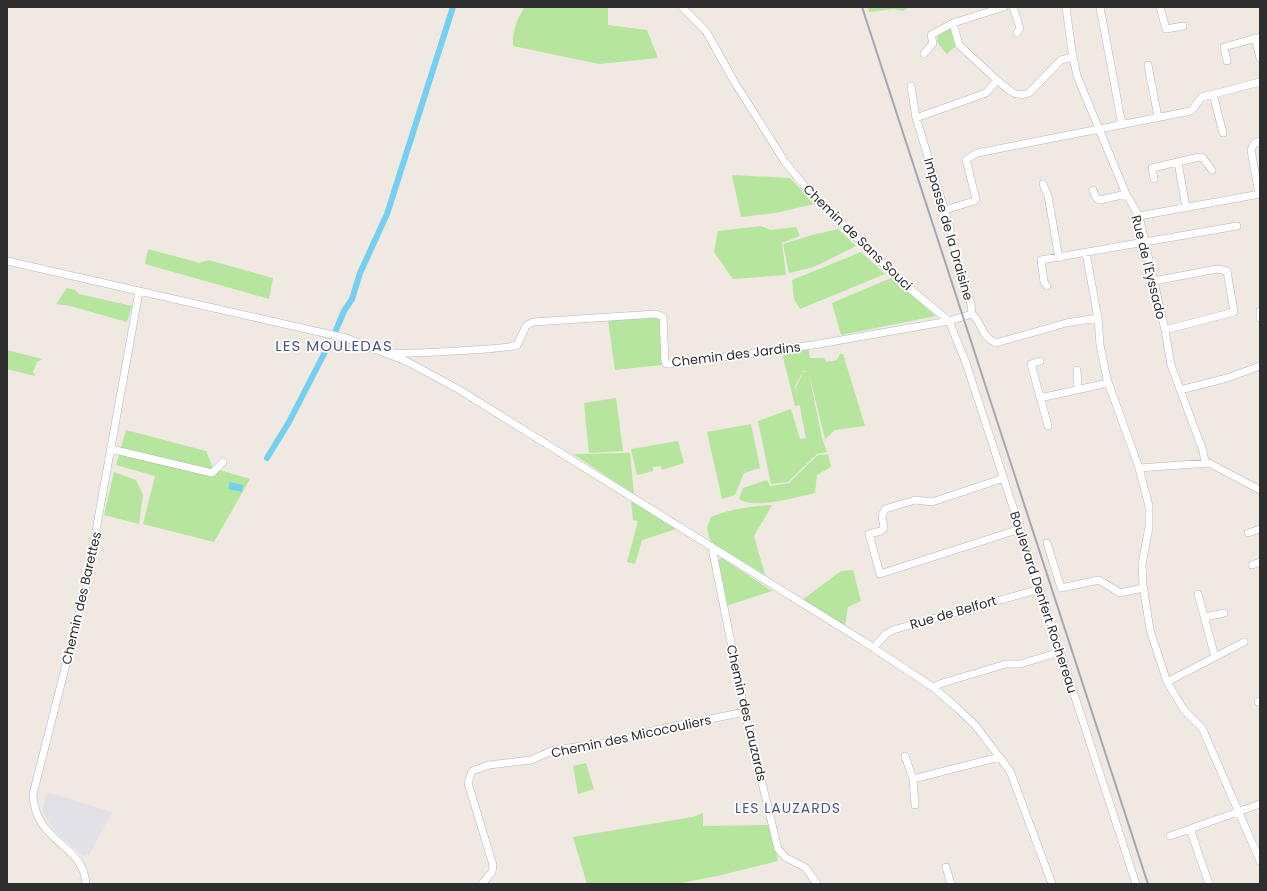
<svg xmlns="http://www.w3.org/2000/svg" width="1267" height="891" font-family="Poppins,sans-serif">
  <rect width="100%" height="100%" fill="#efe9e1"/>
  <!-- industrial -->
  <path fill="#e3e1e8" d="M 47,792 L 112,812 L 89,855 L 83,856 L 55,831 L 42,810 Z"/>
  <!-- green -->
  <path fill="#b6e59e" d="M 525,7 L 608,7 L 608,25 L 647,30 L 658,58 L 599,64 L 513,46 C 512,33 517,18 525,7 Z
    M 868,7 L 909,7 L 903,11 L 894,9 L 869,12 Z
    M 951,28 L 957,45 L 947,54 C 934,41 933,35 951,28 Z
    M 732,175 L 790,178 L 814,204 L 776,213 L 741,217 Z
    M 761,226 L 771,230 L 796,227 L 800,236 L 782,243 L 786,275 L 733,279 L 714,252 L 718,231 Z
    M 838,229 L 856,246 L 814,267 L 789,273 L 783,244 L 812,235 Z
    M 148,249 L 200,263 L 208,260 L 273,278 L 269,299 L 145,264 Z
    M 861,252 L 885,274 L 800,309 L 794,299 L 792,280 Z
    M 891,278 L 936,316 L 841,335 L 832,303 Z
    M 67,288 L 75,290 L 79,294 L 132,306 L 127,322 L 70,306 L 56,304 Z
    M 657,317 L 662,321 L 662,365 L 615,370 L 608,320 Z
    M 808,347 L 810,358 L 824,358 L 826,362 L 837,360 L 840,354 L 843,354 L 865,426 L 835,430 L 825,439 L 809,374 L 822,438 L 827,452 L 817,454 L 788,482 L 771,484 L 758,421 L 791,409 L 800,439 L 806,438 L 796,387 L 803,372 L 808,371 L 803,371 L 795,386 L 800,405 L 795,406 L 782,353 Z
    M 7,350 L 43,359 L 37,362 L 33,372 L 35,376 L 7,369 Z
    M 616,398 L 623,451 L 589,453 L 584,403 Z
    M 751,424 L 760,468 L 744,473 L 735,495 L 722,499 L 707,432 Z
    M 126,430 L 206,451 L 213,468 L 250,479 L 214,542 L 143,524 L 155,476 L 116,465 Z
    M 678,441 L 684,463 L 662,470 L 661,466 L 653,467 L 653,471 L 637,475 L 631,449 Z
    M 630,453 L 634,494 L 573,454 Z
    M 828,454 L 831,467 L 817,475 L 815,493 C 796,497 755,510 739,499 L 743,488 L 767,480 L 770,486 L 789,483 L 818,455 Z
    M 114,472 L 136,480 L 143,495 L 139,524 L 104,515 Z
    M 631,500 L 676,529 L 642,540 L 635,564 L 627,562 L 638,521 L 633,520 Z
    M 772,505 L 754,536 L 766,578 L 711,544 L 707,528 L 711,517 C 731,509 750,506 772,505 Z
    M 722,558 L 772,591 L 726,606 L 718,560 Z
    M 853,570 L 861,601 L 848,607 L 845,625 L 802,600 L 841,571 Z
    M 586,763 L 594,789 L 578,794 L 573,766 Z
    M 703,813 L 703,826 L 770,825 L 778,861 L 717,876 L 676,884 L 587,884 L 573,837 L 693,817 Z"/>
  <!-- water -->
  <path fill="#75cff0" d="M 230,482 L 243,485 L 242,492 L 228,489 Z"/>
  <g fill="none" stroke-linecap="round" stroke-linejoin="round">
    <!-- canal -->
    <path stroke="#75cff0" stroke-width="6" d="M 336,330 L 344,311 L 352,299 L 360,273 L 387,214 L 453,7
      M 267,458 L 289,422 L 325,352"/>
    <!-- street casing -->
    <g stroke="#b4b7c1" stroke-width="8">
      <path id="street" d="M 682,7 L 706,31 L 735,83 L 785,162 L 807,189 L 904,284 L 949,321 L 966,363 L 1136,884
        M 1013,7 L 1020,28 L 1017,33
        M 1066,7 L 1072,52 L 1077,76 L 1126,194 L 1139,216 L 1165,330 L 1171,365 L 1203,451 L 1205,462
        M 1100,7 L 1122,125
        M 1160,7 L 1166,29 L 1183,26
        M 1255,38 L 1260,58
        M 924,54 L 933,43 L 931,35 L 953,23
        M 1227,61 L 1224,47 L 1260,37
        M 1148,65 L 1158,117
        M 997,80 L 959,45 L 953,23 L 1004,7
        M 911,86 L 916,118 L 949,224 L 961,278 L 971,304 L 972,314
        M 1213,94 L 1223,133
        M 916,118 L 986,93 L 997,80 C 1008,89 1014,98 1029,93 L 1061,60 L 1073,57
        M 1178,162 L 1186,208
        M 1154,179 L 1152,168 L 1199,157 L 1203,158 L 1212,170
        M 1043,184 L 1048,196 L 1059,258
        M 1093,190 L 1096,198 L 1100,200 L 1126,194
        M 1259,194 L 1251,150 L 1254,144 L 1260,141
        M 945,210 L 974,201 L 976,199 L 966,160 L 977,153 L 1191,111 L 1202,97 L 1260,82
        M 1139,216 L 1260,194
        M 1086,253 L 1098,318
        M 7,261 L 346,338 L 406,361 L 458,389 L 863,641 L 934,688 L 957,708 L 975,725 L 1010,771 L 1052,884
        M 1154,281 L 1217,269 L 1227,271 L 1234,312 L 1165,330
        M 1047,286 L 1044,282 L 1041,260 L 1237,226
        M 1260,311 L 1260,318
        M 972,314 C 984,325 979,335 996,343 L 1066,323 L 1098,318 L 1100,345 L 1107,379 L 1139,468 L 1149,506 L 1149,527 L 1142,564 L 1143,585 L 1150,630 L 1167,682 L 1184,710 L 1202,728 L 1260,861
        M 394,353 C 407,354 511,349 517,345 L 526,326 L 533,322 L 656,314 L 663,317 L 665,361 L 666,364 L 673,364 L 813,345 L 949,321 L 972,314
        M 1040,361 L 1031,364 L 1048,426
        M 1077,370 L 1078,388
        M 1180,390 L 1227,378 L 1260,366
        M 1040,398 L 1108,383
        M 111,449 L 212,473 L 223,462
        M 1139,468 L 1209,463 L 1260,490
        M 1004,478 L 932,502 L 915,500 L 885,509 L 882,516 L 884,528 L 881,531 L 869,534 L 880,574 L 1020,529
        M 1248,533 L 1260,529
        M 1047,543 L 1061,588 L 1099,580 L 1120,593 L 1143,588
        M 712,548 L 745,712 L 778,849 L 785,857 L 806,868 L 817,884
        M 1252,565 L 1260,562
        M 1198,594 L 1215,657
        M 1205,617 L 1224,613
        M 873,648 L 886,634 L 893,630 L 1040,589
        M 1167,682 L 1244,642
        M 934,688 L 939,684 L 1006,664 L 1020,664 L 1060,652
        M 1258,702 L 1260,701
        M 905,756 L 913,779 L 1000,757
        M 913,779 L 915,805
        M 1190,829 L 1209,884
        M 1170,836 L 1260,804
        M 946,867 L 951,884
        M 86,884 C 83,842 35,844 33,794 L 86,586 L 139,292
        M 482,884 L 492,872 L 493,865 L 468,783 L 472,771 L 489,765 L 531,760 L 554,750 L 619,741 L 655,730 L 745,712"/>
    </g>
    <!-- street -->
    <use href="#street" stroke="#fff" stroke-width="7"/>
    <!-- rail -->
    <path stroke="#a3a6b8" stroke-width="2" d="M 862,7 L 1148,884"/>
  </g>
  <g text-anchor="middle" stroke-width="3.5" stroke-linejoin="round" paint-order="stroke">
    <!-- street labels -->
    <g font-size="13" fill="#2e2e2e" stroke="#fff">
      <text transform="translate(949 229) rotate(74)" y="5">Impasse de la Draisine</text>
      <text transform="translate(858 237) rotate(44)" y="5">Chemin de Sans Souci</text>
      <text transform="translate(1149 267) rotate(76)" y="5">Rue de l'Eyssado</text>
      <text transform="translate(736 354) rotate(-7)" y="5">Chemin des Jardins</text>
      <text transform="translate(81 598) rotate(-77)" y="5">Chemin des Barettes</text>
      <text transform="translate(1044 602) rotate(72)" y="5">Boulevard Denfert Rochereau</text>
      <text transform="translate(953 612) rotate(-16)" y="5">Rue de Belfort</text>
      <text transform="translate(747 713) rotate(77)" y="5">Chemin des Lauzards</text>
      <text transform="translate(631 736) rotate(-12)" y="5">Chemin des Micocouliers</text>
    </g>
    <!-- neighbourhood labels -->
    <g font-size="14" letter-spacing="1" fill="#4d5680" stroke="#fff">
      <text x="788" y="813">LES LAUZARDS</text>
    </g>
    <!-- quarter labels -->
    <g font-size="15" letter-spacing="1" fill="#4d5680" stroke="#fff">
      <text x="334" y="351">LES MOULEDAS</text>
    </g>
  </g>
  <!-- border -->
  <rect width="1267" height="891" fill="none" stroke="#2e2e2e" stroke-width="16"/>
</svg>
